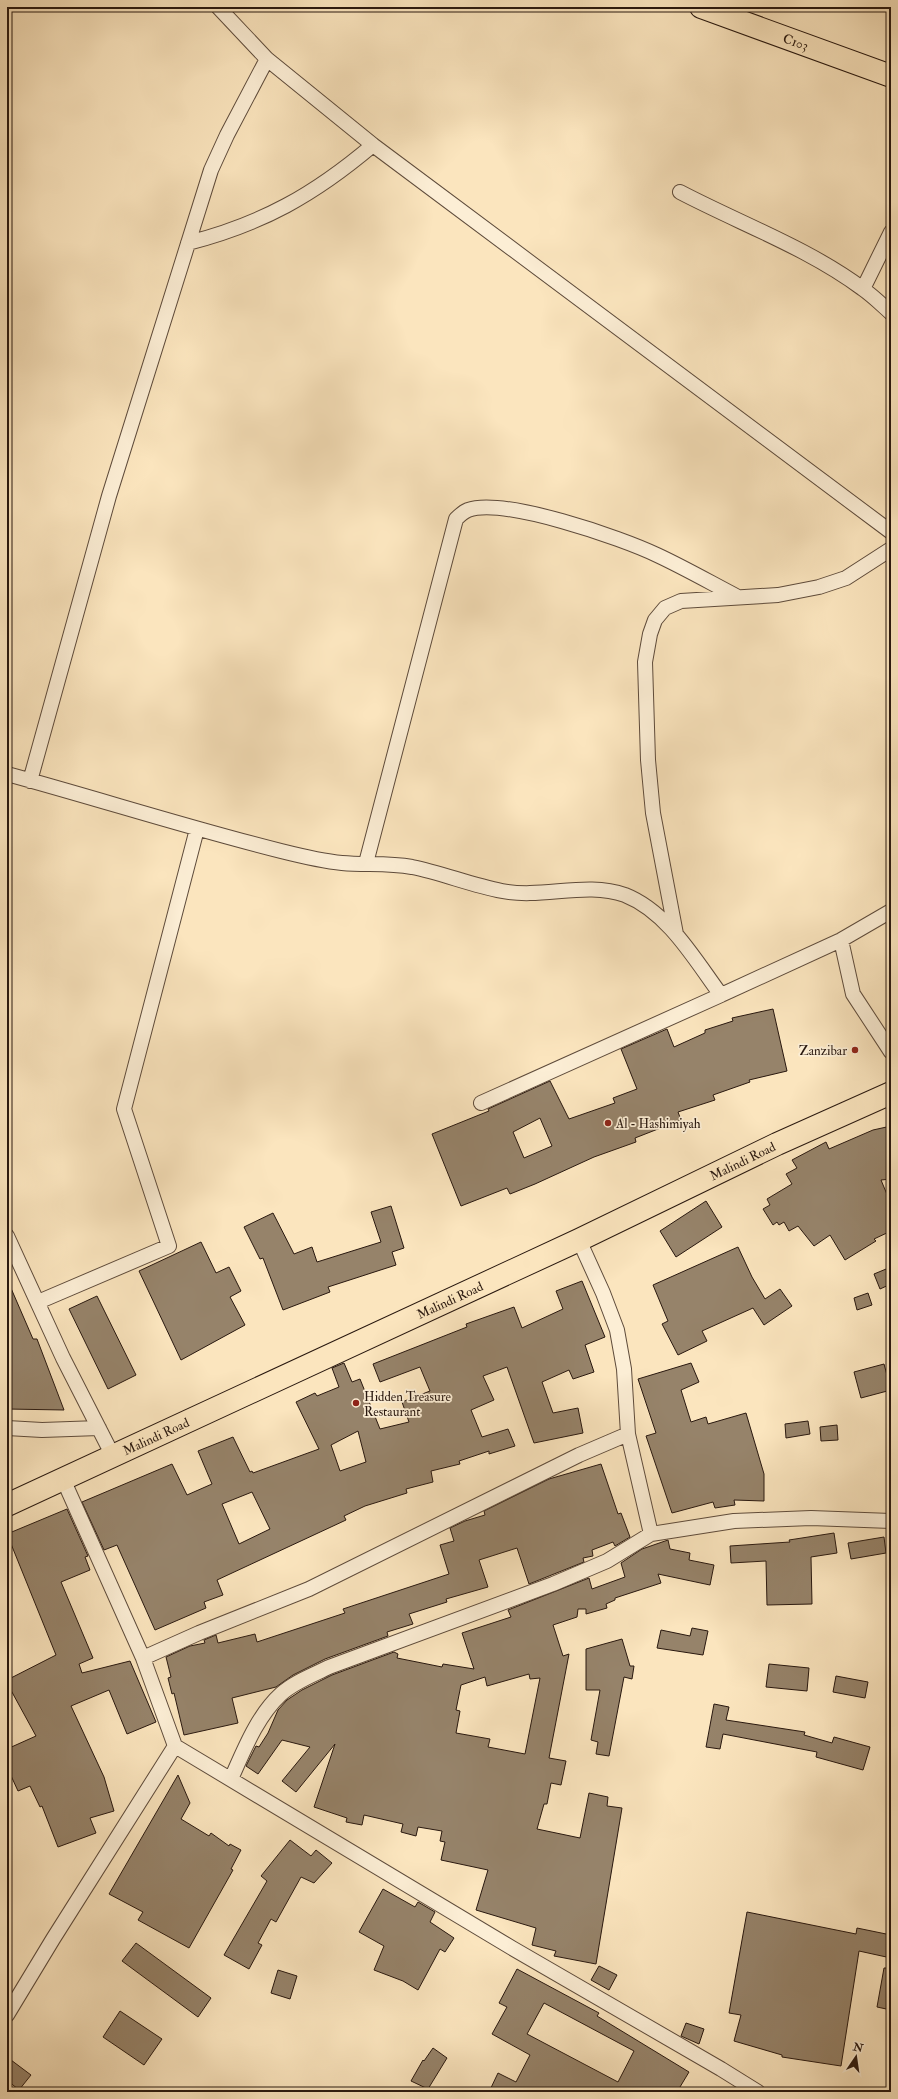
<svg xmlns="http://www.w3.org/2000/svg" width="898" height="2099" font-family="'IM FELL Double Pica',serif">
  <rect width="100%" height="100%" fill="#fbe5be"/>
  <filter id="stains"><feTurbulence type="fractalNoise" baseFrequency=".005" numOctaves="4"/><feColorMatrix values="0 0 0 0 .2 0 0 0 0 .09 0 0 0 0 .02 0 0 0 .5 -.17"/></filter>
  <radialGradient id="worn" r=".72"><stop offset=".6" stop-color="#630" stop-opacity="0"/><stop offset="1" stop-color="#630" stop-opacity=".3"/></radialGradient>
  <!-- building -->
  <path fill="#96836a" stroke="#29180f" fill-rule="evenodd" d="M 773,1009 L 787,1071 L 749,1080 L 750,1082 L 713,1095 L 715,1100 L 678,1112 L 681,1120 L 635,1138 L 636,1142 L 594,1157 L 535,1184 L 510,1194 L 507,1188 L 461,1206 L 432,1134 L 489,1111 L 488,1109 L 550,1081 L 569,1119 L 615,1103 L 613,1098 L 637,1089 L 621,1049 L 667,1029 L 674,1047 L 705,1033 L 705,1030 L 733,1021 L 732,1018 ZM 540,1118 L 552,1146 L 524,1158 L 513,1132 Z
    M 891,1126 L 891,1179 L 881,1180 L 891,1204 L 891,1231 L 874,1239 L 876,1241 L 845,1260 L 830,1235 L 814,1246 L 798,1226 L 789,1231 L 784,1222 L 779,1225 L 777,1222 L 773,1225 L 763,1209 L 770,1205 L 767,1199 L 792,1184 L 786,1174 L 797,1168 L 792,1160 L 826,1142 L 829,1149 L 873,1130 Z
    M 706,1201 L 722,1227 L 676,1257 L 660,1231 Z
    M 391,1206 L 404,1248 L 392,1252 L 396,1265 L 328,1287 L 330,1292 L 283,1310 L 263,1258 L 260,1259 L 244,1227 L 273,1213 L 294,1254 L 312,1247 L 317,1262 L 381,1242 L 371,1212 Z
    M 201,1242 L 216,1273 L 229,1267 L 241,1291 L 230,1297 L 245,1325 L 181,1360 L 139,1271 Z
    M 738,1247 L 752,1277 L 765,1299 L 780,1289 L 792,1306 L 764,1325 L 753,1308 L 702,1331 L 707,1341 L 678,1355 L 662,1324 L 668,1321 L 653,1285 Z
    M 891,1267 L 891,1284 L 880,1289 L 874,1274 Z
    M 7,1279 L 33,1339 L 37,1339 L 64,1410 L 7,1409 Z
    M 582,1281 L 605,1337 L 585,1345 L 594,1372 L 573,1379 L 569,1370 L 542,1382 L 553,1413 L 578,1408 L 583,1433 L 534,1443 L 507,1367 L 483,1376 L 494,1400 L 471,1410 L 482,1437 L 508,1429 L 515,1446 L 489,1454 L 489,1451 L 459,1461 L 460,1464 L 431,1471 L 433,1482 L 406,1489 L 407,1493 L 365,1506 L 344,1516 L 346,1520 L 217,1580 L 223,1595 L 204,1602 L 206,1608 L 155,1630 L 117,1545 L 104,1550 L 82,1502 L 172,1464 L 187,1495 L 212,1484 L 198,1451 L 233,1437 L 250,1472 L 252,1471 L 253,1473 L 319,1449 L 296,1402 L 315,1393 L 317,1396 L 339,1387 L 332,1368 L 344,1363 L 352,1382 L 360,1379 L 380,1429 L 409,1422 L 402,1402 L 430,1391 L 420,1367 L 380,1382 L 373,1364 L 467,1327 L 466,1324 L 514,1307 L 522,1328 L 563,1309 L 556,1291 ZM 358,1431 L 366,1462 L 340,1471 L 331,1445 ZM 252,1492 L 270,1529 L 239,1544 L 222,1504 Z
    M 868,1293 L 872,1305 L 857,1310 L 854,1298 Z
    M 97,1296 L 136,1375 L 108,1389 L 69,1309 Z
    M 691,1363 L 699,1382 L 681,1390 L 691,1422 L 706,1417 L 708,1424 L 746,1413 L 764,1474 L 764,1501 L 734,1500 L 735,1505 L 715,1508 L 713,1502 L 672,1513 L 646,1436 L 656,1433 L 638,1379 Z
    M 884,1364 L 891,1390 L 861,1398 L 854,1372 Z
    M 808,1421 L 810,1434 L 786,1438 L 785,1424 Z
    M 837,1425 L 838,1440 L 821,1441 L 820,1427 Z
    M 601,1464 L 618,1514 L 621,1513 L 630,1537 L 615,1546 L 613,1542 L 592,1550 L 593,1556 L 583,1558 L 584,1562 L 529,1584 L 517,1548 L 479,1560 L 488,1587 L 446,1599 L 447,1602 L 409,1614 L 413,1624 L 387,1632 L 388,1636 L 325,1659 L 293,1675 L 276,1687 L 232,1698 L 238,1723 L 184,1735 L 174,1693 L 172,1694 L 168,1678 L 171,1677 L 166,1657 L 190,1646 L 205,1643 L 204,1640 L 216,1635 L 218,1643 L 255,1634 L 257,1642 L 345,1613 L 343,1609 L 449,1574 L 440,1545 L 454,1541 L 450,1528 L 465,1521 L 485,1515 L 484,1511 L 549,1479 Z
    M 67,1509 L 88,1556 L 85,1557 L 90,1570 L 61,1582 L 93,1658 L 79,1664 L 82,1673 L 130,1661 L 156,1722 L 127,1734 L 109,1690 L 71,1706 L 104,1777 L 114,1811 L 90,1818 L 96,1833 L 58,1847 L 42,1806 L 40,1807 L 30,1786 L 18,1791 L 7,1767 L 7,1749 L 36,1736 L 7,1683 L 7,1680 L 56,1655 L 7,1534 Z
    M 834,1533 L 837,1553 L 811,1557 L 812,1604 L 767,1605 L 766,1561 L 731,1563 L 730,1546 L 790,1542 L 789,1540 Z
    M 884,1537 L 886,1553 L 851,1559 L 848,1543 Z
    M 668,1540 L 670,1549 L 690,1553 L 689,1560 L 714,1565 L 710,1585 L 658,1574 L 661,1583 L 615,1598 L 615,1600 L 606,1604 L 607,1608 L 586,1614 L 586,1609 L 578,1609 L 577,1617 L 553,1625 L 563,1656 L 569,1654 L 549,1758 L 566,1761 L 561,1785 L 551,1783 L 547,1804 L 544,1804 L 537,1829 L 580,1838 L 589,1793 L 608,1797 L 607,1806 L 622,1808 L 596,1964 L 554,1956 L 556,1951 L 532,1945 L 536,1928 L 476,1910 L 488,1870 L 441,1860 L 445,1842 L 440,1841 L 442,1831 L 418,1827 L 416,1836 L 401,1832 L 403,1824 L 364,1815 L 362,1825 L 346,1822 L 347,1818 L 314,1807 L 335,1744 L 296,1792 L 282,1781 L 310,1747 L 282,1740 L 258,1774 L 246,1766 L 256,1746 L 259,1747 L 268,1733 L 278,1710 L 287,1700 L 302,1690 L 332,1675 L 394,1652 L 398,1654 L 397,1658 L 442,1667 L 443,1664 L 474,1669 L 462,1633 L 511,1617 L 508,1610 L 589,1578 L 592,1589 L 625,1577 L 621,1563 L 642,1549 ZM 529,1674 L 530,1679 L 540,1678 L 525,1754 L 488,1747 L 490,1739 L 456,1733 L 460,1711 L 456,1710 L 461,1685 L 485,1677 L 487,1686 Z
    M 692,1628 L 708,1631 L 703,1655 L 657,1648 L 661,1630 L 690,1636 Z
    M 622,1639 L 630,1666 L 634,1666 L 632,1679 L 624,1677 L 609,1756 L 596,1754 L 598,1742 L 591,1740 L 600,1690 L 586,1690 L 586,1649 Z
    M 769,1664 L 809,1668 L 807,1691 L 766,1687 Z
    M 836,1676 L 868,1682 L 865,1698 L 833,1692 Z
    M 714,1704 L 729,1707 L 726,1720 L 805,1732 L 804,1735 L 832,1743 L 834,1737 L 870,1747 L 863,1770 L 816,1757 L 817,1752 L 723,1734 L 720,1749 L 706,1747 Z
    M 178,1775 L 190,1803 L 181,1819 L 209,1836 L 211,1833 L 229,1846 L 230,1844 L 241,1850 L 231,1869 L 233,1870 L 189,1948 L 138,1920 L 143,1912 L 109,1894 Z
    M 290,1840 L 311,1856 L 316,1850 L 332,1863 L 314,1883 L 301,1877 L 276,1922 L 271,1919 L 258,1943 L 262,1945 L 249,1969 L 224,1955 L 267,1881 L 261,1876 Z
    M 383,1889 L 415,1907 L 418,1902 L 435,1912 L 430,1922 L 454,1938 L 445,1952 L 440,1949 L 418,1990 L 403,1981 L 374,1970 L 384,1946 L 359,1932 Z
    M 747,1912 L 856,1934 L 857,1928 L 891,1935 L 891,1958 L 859,1951 L 841,2066 L 782,2057 L 782,2055 L 734,2041 L 741,2015 L 729,2013 Z
    M 136,1943 L 211,1998 L 198,2017 L 122,1961 Z
    M 599,1966 L 617,1975 L 609,1990 L 591,1980 Z
    M 884,1968 L 891,1968 L 891,2010 L 877,2007 Z
    M 517,1969 L 599,2013 L 597,2016 L 689,2072 L 677,2092 L 489,2092 L 498,2073 L 516,2082 L 530,2055 L 492,2034 L 507,2007 L 499,2003 ZM 544,2003 L 634,2051 L 618,2082 L 527,2034 Z
    M 278,1970 L 297,1976 L 290,1999 L 271,1993 Z
    M 120,2011 L 162,2039 L 144,2065 L 103,2037 Z
    M 686,2023 L 704,2029 L 699,2044 L 681,2036 Z
    M 433,2048 L 447,2058 L 428,2089 L 411,2081 L 423,2060 L 424,2061 Z
    M 7,2057 L 31,2075 L 19,2090 L 7,2080 Z"/>
  <g fill="none" stroke-linecap="round" stroke-linejoin="round">
    <!-- minor casing -->
    <g stroke="#5e4b3b" stroke-width="16">
      <path id="minor" d="M 218,7 L 267,59 L 373,145 L 891,532
        M 680,192 C 741,224 808,248 863,289 C 873,296 882,305 891,313
        M 188,243 C 262,224 314,195 373,145
        M 863,289 L 891,232
        M 7,774 C 99,799 189,828 281,851 C 301,856 321,861 342,863 C 365,865 388,863 412,867 C 442,873 471,885 502,891 C 543,899 586,881 625,895 C 668,912 695,960 721,995 L 841,940 L 891,911
        M 30,781 L 109,496 L 211,170 L 227,135 L 267,59
        M 366,863 L 456,519 C 459,516 463,512 468,510 C 503,497 622,538 657,555 C 685,568 711,583 738,597
        M 676,934 L 653,813 L 648,760 L 645,662 L 650,634 L 655,620 L 665,608 L 681,601 L 778,595 L 819,587 L 846,578 L 891,549
        M 841,940 L 853,994 L 891,1052
        M 481,1103 L 721,995
        M 7,1236 L 63,1358 L 113,1456
        M 579,1240 L 603,1293 L 617,1330 L 624,1369 L 628,1434 L 651,1534
        M 38,1302 L 169,1246 L 124,1109 L 197,829
        M 7,1428 L 42,1430 L 99,1428
        M 63,1479 L 143,1658 L 175,1746 L 512,1948 L 721,2069 L 758,2092
        M 143,1658 L 199,1633 L 309,1589 L 579,1455 L 628,1434
        M 231,1779 C 244,1750 257,1716 281,1694 C 294,1682 313,1675 329,1667 L 553,1584 L 607,1561 L 651,1534 L 734,1521 L 811,1518 L 891,1521
        M 7,2015 L 53,1939 L 175,1746"/>
    </g>
    <!-- trunk casing -->
    <g stroke="#29180f" stroke-width="24">
      <g id="trunk">
        <path id="s1" d="M 701,7 L 891,76"/>
        <path id="s2" d="M 7,1505 L 579,1240 L 777,1144 L 891,1093"/>
      </g>
    </g>
    <!-- minor -->
    <use href="#minor" stroke="#fceed5" stroke-width="14"/>
    <!-- trunk -->
    <use href="#trunk" stroke="#fbe5be" stroke-width="22"/>
  </g>
  <!-- markers -->
  <g fill="#8f2418" stroke="#fceed5" stroke-width="1.5">
    <circle cx="855" cy="1050" r="4"/>
    <circle cx="608" cy="1123" r="4"/>
    <circle cx="356" cy="1403" r="4"/>
  </g>
  <g text-anchor="middle" stroke-width="3.5" stroke-linejoin="round" paint-order="stroke">
    <!-- street labels -->
    <g font-size="13" fill="#29180f" stroke="#fceed5">
      <text dy="5" stroke="none"><textPath href="#s1" startOffset="101">C103</textPath></text>
      <text dy="5" stroke="none"><textPath href="#s2" startOffset="812">Malindi Road</textPath></text>
      <text dy="5" stroke="none"><textPath href="#s2" startOffset="488">Malindi Road</textPath></text>
      <text dy="5" stroke="none"><textPath href="#s2" startOffset="164">Malindi Road</textPath></text>
    </g>
    <!-- poi labels -->
    <g font-size="13" fill="#29180f" stroke="#fceed5" text-anchor="start">
      <text x="847" y="1055" text-anchor="end">Zanzibar</text>
      <text x="616" y="1128">Al - Hashimiyah</text>
      <text x="364" y="1401">Hidden Treasure<tspan x="364" dy="15">Restaurant</tspan></text>
    </g>
  </g>
  <!-- margin -->
  <rect width="898" height="2099" fill="none" stroke="#fbe5be" stroke-width="24"/>
  <rect x="8" y="8" width="882" height="2083" fill="none" stroke="#29180f" stroke-width="2"/>
  <rect x="12" y="12" width="874" height="2075" fill="none" stroke="#29180f"/>
  <!-- north arrow -->
  <g transform="translate(856 2057) rotate(13)" stroke="#fceed5" stroke-width="3" paint-order="stroke">
  <path d="M0-3L7 15L0 10L-7 15Z" fill="#29180f"/>
  <text y="-6" font-size="11" font-weight="bold" text-anchor="middle" fill="#29180f">N</text>
  </g>
  <rect width="100%" height="100%" filter="url(#stains)"/>
  <rect width="100%" height="100%" fill="url(#worn)"/>
</svg>
